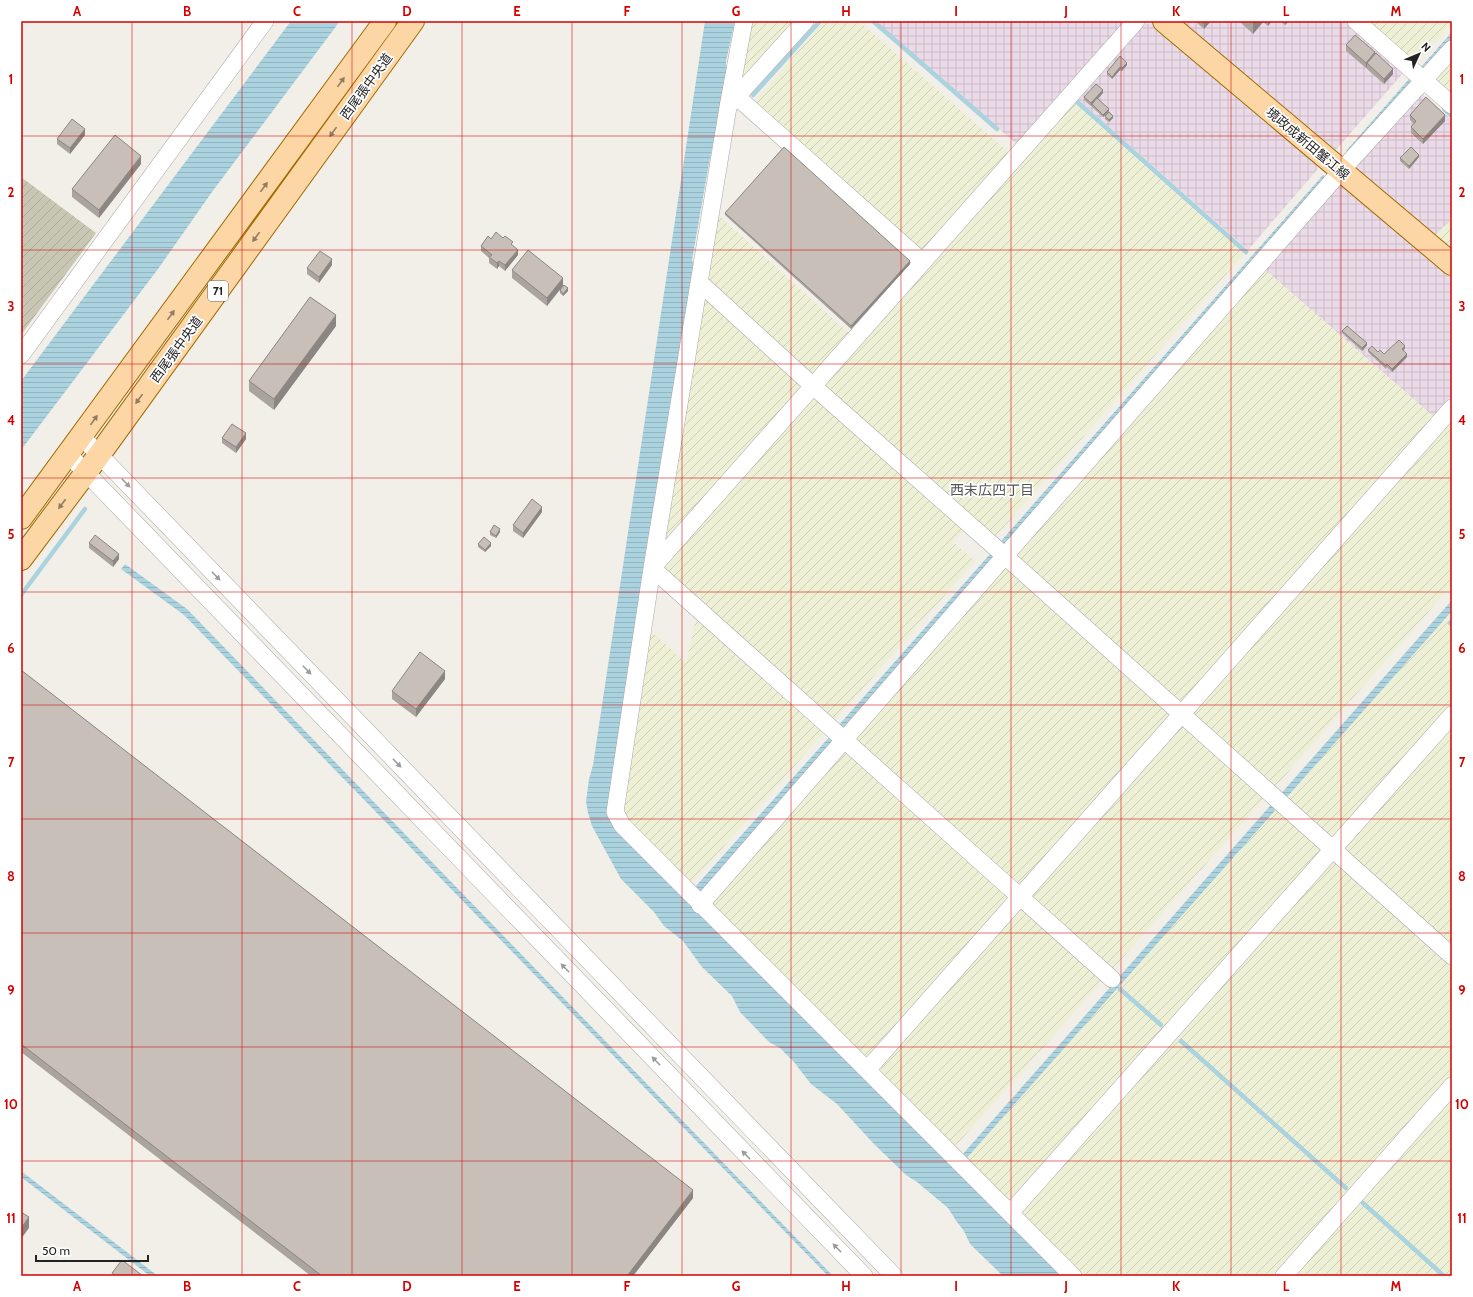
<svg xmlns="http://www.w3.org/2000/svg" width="1473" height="1297" font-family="Cabin,'Noto Sans JP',sans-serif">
  <defs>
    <pattern id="industrial-grid" width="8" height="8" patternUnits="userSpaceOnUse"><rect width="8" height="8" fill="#ebdbe8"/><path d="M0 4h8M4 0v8" fill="none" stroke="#c9bcc7"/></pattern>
    <pattern id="construction-furrows" width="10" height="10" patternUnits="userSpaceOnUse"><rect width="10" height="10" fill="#c7c7b4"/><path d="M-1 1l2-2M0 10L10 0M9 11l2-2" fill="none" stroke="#abab9a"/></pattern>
    <pattern id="farmland-furrows" width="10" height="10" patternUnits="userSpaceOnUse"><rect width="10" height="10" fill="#eef0d5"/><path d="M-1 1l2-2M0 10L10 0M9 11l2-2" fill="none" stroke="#ccceb7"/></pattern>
    <pattern id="water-rules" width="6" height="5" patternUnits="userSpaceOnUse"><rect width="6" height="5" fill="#aad3df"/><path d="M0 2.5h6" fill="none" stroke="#92b5bf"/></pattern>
  </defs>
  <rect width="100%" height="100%" fill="#f2efe9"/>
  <!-- industrial -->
  <path fill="url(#industrial-grid)" d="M 875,21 L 1128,21 L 1019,146 Z
    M 1182,21 L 1346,21 L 1404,72 L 1334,152 Z
    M 1144,24 L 1154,24 L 1318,164 L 1317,170 L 1248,250 L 1076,98 Z
    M 1420,92 L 1452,120 L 1452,217 L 1435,236 L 1353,167 Z
    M 1337,183 L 1343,183 L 1452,275 L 1452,396 L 1434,417 L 1263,268 Z"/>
  <!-- construction -->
  <path fill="url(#construction-furrows)" d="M 21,177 L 96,233 L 21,335 Z"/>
  <!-- farmland -->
  <path fill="url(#farmland-furrows)" d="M 750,21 L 799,21 L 738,89 Z
    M 824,21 L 859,21 L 1007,151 L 1009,157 L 926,248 L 920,249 L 754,102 Z
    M 1367,21 L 1452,21 L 1452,23 L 1416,64 Z
    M 1452,55 L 1452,98 L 1430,79 Z
    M 1075,102 L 1245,253 L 996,536 L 993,537 L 825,388 L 826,383 Z
    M 716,213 L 850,334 L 815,373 L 809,374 L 709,285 L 706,273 Z
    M 1452,217 L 1452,251 L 1435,236 Z
    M 1263,268 L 1434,417 L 1183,700 L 1177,700 L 1016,556 Z
    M 708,300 L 800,384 L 801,390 L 662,546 L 701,304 Z
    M 813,398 L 818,398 L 966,529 L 953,542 L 975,561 L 690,885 L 625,820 L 621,808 L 649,629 L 686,663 L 699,605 L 662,567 Z
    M 1452,416 L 1452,585 L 1275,787 L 1195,717 L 1195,709 Z
    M 1007,566 L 1170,711 L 1169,717 L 869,1059 L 864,1059 L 709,903 Z
    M 1452,611 L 1452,706 L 1337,836 L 1330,837 L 1286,798 Z
    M 1186,726 L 1264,796 L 1263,800 L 959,1142 L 952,1147 L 881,1077 L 881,1067 L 1179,727 Z
    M 1452,727 L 1452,946 L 1346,852 L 1346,845 Z
    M 1277,808 L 1320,846 L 1322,853 L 1011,1202 L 1007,1202 L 966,1159 Z
    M 1332,863 L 1341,863 L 1452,962 L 1452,1075 L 1273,1276 L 1081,1276 L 1022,1217 L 1022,1211 Z
    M 1452,1098 L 1452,1276 L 1293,1276 Z"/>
  <!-- water -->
  <path fill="url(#water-rules)" d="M 291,21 L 340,21 L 212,192 L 158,269 L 21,450 L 21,381 Z
    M 705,21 L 735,21 L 726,61 L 726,70 L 728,78 L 720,128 L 714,140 L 709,163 L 692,260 L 695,269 L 611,797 L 686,897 L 832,734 L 836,738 L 694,904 L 954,1164 L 1452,600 L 1452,611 L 966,1159 L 1065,1276 L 1003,1276 L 970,1244 L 964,1231 L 957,1222 L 948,1208 L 917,1182 L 906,1175 L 874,1144 L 837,1104 L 811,1084 L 794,1062 L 780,1048 L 769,1042 L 740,1012 L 732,996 L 702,967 L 683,941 L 664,926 L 654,912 L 621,879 L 592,826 L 588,813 L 586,801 L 589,779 L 593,765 Z
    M 1452,32 L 1452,42 L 1426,72 L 1421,67 Z
    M 1409,79 L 1414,84 L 1352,155 L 1346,151 Z
    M 1323,175 L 1328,179 L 1006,546 L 1001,541 Z
    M 991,553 L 995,556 L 842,730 L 838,726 Z
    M 125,564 L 187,609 L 833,1276 L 828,1276 L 184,615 L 121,569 Z
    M 21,1171 L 158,1276 L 150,1276 L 21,1177 Z"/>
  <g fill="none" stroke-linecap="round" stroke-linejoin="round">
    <!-- stream -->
    <path stroke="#aad3df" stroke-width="4.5" d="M 873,21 L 997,129
      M 753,95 L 820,21
      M 1075,100 L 1246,252
      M 1444,109 L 1452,116
      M 21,595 L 85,509
      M 1450,623 L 1452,625
      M 1120,989 L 1161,1025
      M 1181,1041 L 1346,1188
      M 1363,1203 L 1444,1276"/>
    <!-- minor casing -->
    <g stroke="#a9a9a9" stroke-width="18">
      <path id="minor" d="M 744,21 L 728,107 L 652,568 L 615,812 L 622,825 L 1073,1276
        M 1356,21 L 1452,105
        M 737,97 L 923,262
        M 729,105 L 805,21
        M 699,282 L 813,386 L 1005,556 L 1452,956
        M 21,355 L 265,21
        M 82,437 L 894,1276
        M 69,455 L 864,1276
        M 652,568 L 1136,21
        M 652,568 L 1112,979
        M 700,905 L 1341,171 L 1452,49
        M 867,1070 L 1452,408
        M 1010,1213 L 1452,715
        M 1284,1276 L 1452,1086"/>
    </g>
    <!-- major casing -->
    <g stroke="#a06b00" stroke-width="24">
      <path id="major" d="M 1164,21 L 1452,264
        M 21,518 L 385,21
        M 21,559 L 99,455 L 413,21"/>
    </g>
    <!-- minor -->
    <use href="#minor" stroke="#fff" stroke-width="17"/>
    <!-- major -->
    <use href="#major" stroke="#fcd6a4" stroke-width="22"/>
  </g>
  <!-- wall -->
  <path fill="#aba49e" d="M 1195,21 L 1211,21 L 1204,29 Z
    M 1239,21 L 1272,21 L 1268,26 L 1263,22 L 1253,34 Z
    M 1281,21 L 1289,21 L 1285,25 L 1281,22 Z
    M 1346,45 L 1375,54 L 1393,74 L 1384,84 L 1367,69 L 1367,67 L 1366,68 L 1346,51 Z
    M 1120,56 L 1127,65 L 1122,71 L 1120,70 L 1112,79 L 1107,75 L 1107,72 Z
    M 1103,93 L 1098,98 L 1109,111 L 1103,117 L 1092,107 L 1092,105 L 1091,106 L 1084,100 L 1084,97 Z
    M 1410,115 L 1445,121 L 1423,144 L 1411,133 L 1411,127 L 1414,124 L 1410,120 Z
    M 1105,116 L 1113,118 L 1109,122 L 1105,119 Z
    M 85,135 L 70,154 L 57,144 L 57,139 Z
    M 1419,157 L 1409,169 L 1400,161 L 1400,158 Z
    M 141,164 L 99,218 L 72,197 L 72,189 Z
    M 725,213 L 910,264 L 851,329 L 725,215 Z
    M 481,246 L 513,246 L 518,255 L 505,271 L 499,266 L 497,269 L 489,263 L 489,258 L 481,251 Z
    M 332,265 L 319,283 L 307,274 L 307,268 Z
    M 512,270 L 563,278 L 547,306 L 512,278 Z
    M 560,290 L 568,291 L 563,296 L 560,293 Z
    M 336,326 L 274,410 L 249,391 L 249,381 Z
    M 1342,331 L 1367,345 L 1362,351 L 1342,333 Z
    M 1405,348 L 1403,350 L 1407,357 L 1392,372 L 1387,367 L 1386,369 L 1368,352 L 1368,350 L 1384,354 Z
    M 222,438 L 246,439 L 236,453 L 222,443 Z
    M 542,512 L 523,538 L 513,531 L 513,525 Z
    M 490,532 L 500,532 L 496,538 L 490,535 Z
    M 89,543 L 119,559 L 113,567 L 89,548 Z
    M 478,544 L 491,546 L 485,552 L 478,547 Z
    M 21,670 L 693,1198 L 633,1276 L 311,1276 L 21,1052 Z
    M 445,679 L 416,717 L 392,699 L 392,691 Z"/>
  <!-- shaded-wall -->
  <path fill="#8b8681" d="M 1206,21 L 1211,21 L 1204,29 L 1204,24 Z
    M 1255,21 L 1263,21 L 1263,22 L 1253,34 L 1253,23 Z
    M 1268,21 L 1272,21 L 1268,26 Z
    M 1286,21 L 1289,21 L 1285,25 L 1285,23 Z
    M 1375,52 L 1375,58 L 1367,63 L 1367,67 L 1366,68 L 1366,63 Z
    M 1127,63 L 1127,65 L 1122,71 L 1122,68 Z
    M 1120,67 L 1120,70 L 1112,79 L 1112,77 Z
    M 1393,69 L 1393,74 L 1384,84 L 1384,79 Z
    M 1103,90 L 1103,93 L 1091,106 L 1091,103 Z
    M 1109,109 L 1109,111 L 1103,117 L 1103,115 Z
    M 1445,115 L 1445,121 L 1423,144 L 1423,139 Z
    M 1113,116 L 1113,118 L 1109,122 L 1109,120 Z
    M 85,129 L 85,135 L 70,154 L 70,148 Z
    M 1419,155 L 1419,157 L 1409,169 L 1409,166 Z
    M 141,156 L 141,164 L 99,218 L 99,210 Z
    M 518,250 L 518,255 L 505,271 L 505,265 Z
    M 332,259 L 332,265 L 319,283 L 319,277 Z
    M 499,261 L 499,266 L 497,269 L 497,263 Z
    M 910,261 L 910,264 L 851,329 L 851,326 Z
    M 563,278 L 563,286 L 547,306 L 547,298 Z
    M 568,288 L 568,291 L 563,296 L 563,294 Z
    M 336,315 L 336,326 L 274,410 L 274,399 Z
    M 1367,343 L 1367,345 L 1362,351 L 1362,348 Z
    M 1405,346 L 1405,348 L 1402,352 L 1402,349 Z
    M 1407,354 L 1407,357 L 1392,372 L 1392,369 Z
    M 246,433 L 246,439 L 236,453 L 236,447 Z
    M 542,507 L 542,512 L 523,538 L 523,533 Z
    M 500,529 L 500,532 L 496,538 L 496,536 Z
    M 491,543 L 491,546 L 485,552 L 485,550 Z
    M 119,554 L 119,559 L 113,567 L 113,561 Z
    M 445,671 L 445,679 L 416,717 L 416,709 Z
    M 693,1190 L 693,1198 L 633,1276 L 627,1276 Z
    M 29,1217 L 29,1228 L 21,1239 L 21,1228 Z"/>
  <!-- building -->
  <path fill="#c7bfb8" stroke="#8b8681" d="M 1201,21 L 1206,21 L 1204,24 Z
    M 1355,35 L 1375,52 L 1366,63 L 1346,45 Z
    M 1376,53 L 1393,69 L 1384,79 L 1367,63 Z
    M 1120,56 L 1127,63 L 1122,68 L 1120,67 L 1112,77 L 1107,72 Z
    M 1096,84 L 1103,90 L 1091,103 L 1084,97 Z
    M 1426,97 L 1445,115 L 1423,139 L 1411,127 L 1416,121 L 1410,115 Z
    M 1097,98 L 1109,109 L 1103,115 L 1092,104 Z
    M 1109,112 L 1113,116 L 1109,120 L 1105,116 Z
    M 72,119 L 85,129 L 70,148 L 57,139 Z
    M 115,135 L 141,156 L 99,210 L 72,189 Z
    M 784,147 L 910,261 L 851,326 L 725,213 Z
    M 1411,147 L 1419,155 L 1409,166 L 1400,158 Z
    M 496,232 L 503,238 L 505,236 L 513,242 L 511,244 L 518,250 L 505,265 L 499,261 L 497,263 L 489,257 L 492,255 L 481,246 L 488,236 L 491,239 Z
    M 528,250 L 563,278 L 547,298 L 512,270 Z
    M 320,251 L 332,259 L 319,277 L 307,268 Z
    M 564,285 L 568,288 L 563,294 L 560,290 Z
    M 310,297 L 336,315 L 274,399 L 249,381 Z
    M 1347,326 L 1367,343 L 1362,348 L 1342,331 Z
    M 1399,340 L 1405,346 L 1402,349 L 1407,354 L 1392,369 L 1387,364 L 1386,366 L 1368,350 L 1372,346 L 1378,352 L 1380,350 L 1384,354 Z
    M 232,424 L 246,433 L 236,447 L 222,438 Z
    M 532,499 L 542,507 L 523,533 L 513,525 Z
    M 494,525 L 500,529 L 496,536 L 490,532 Z
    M 95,535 L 119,554 L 113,561 L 89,543 Z
    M 484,537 L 491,543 L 485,550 L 478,544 Z
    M 420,652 L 445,671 L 416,709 L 392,691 Z
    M 21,670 L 693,1190 L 627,1276 L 322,1276 L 21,1044 Z
    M 21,1212 L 29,1217 L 21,1228 Z
    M 122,1260 L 143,1276 L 116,1276 L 112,1273 Z"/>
  <!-- one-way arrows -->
  <defs><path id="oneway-solid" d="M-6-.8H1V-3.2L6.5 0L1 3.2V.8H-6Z"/></defs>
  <g fill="#8f7c63">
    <use href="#oneway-solid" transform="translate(341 82) rotate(-54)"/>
    <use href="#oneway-solid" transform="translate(333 132) rotate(126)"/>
    <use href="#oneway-solid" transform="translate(264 187) rotate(-54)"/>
    <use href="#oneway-solid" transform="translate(256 237) rotate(126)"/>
    <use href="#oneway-solid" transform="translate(171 315) rotate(-54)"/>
    <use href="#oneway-solid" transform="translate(139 399) rotate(126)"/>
    <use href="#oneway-solid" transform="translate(94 420) rotate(-54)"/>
    <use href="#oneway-solid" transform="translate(62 504) rotate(127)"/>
  </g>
  <g fill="#9c9c9c">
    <use href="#oneway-solid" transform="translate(126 483) rotate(46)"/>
    <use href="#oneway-solid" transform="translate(216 576) rotate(46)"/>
    <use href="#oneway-solid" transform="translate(307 670) rotate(46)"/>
    <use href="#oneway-solid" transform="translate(397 763) rotate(46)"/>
    <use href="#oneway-solid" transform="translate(565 968) rotate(-134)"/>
    <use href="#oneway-solid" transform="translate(656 1061) rotate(-134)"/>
    <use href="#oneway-solid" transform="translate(746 1155) rotate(-134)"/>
    <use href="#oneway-solid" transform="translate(837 1248) rotate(-134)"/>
  </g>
  <!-- grid -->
  <path fill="none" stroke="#d40000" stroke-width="1" stroke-opacity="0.55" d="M 132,21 L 132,1276M 242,21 L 242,1276M 352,21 L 352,1276M 462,21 L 462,1276M 572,21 L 572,1276M 682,21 L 682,1276M 791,21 L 791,1276M 901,21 L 901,1276M 1011,21 L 1011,1276M 1121,21 L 1121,1276M 1231,21 L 1231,1276M 1341,21 L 1341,1276M 21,136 L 1452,136M 21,250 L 1452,250M 21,364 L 1452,364M 21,478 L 1452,478M 21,592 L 1452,592M 21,705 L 1452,705M 21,819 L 1452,819M 21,933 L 1452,933M 21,1047 L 1452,1047M 21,1161 L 1452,1161"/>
  <g text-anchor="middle" stroke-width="3.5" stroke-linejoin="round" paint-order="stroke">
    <!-- shield labels -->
    <rect fill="#fff" stroke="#646464" stroke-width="1" x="208" y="281" width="20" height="20" rx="3"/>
    <g font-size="12" font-weight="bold" fill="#222">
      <text x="218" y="295">71</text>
    </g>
    <!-- street labels -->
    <g font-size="13" fill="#222" stroke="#fff">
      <text transform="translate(366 86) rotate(-54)" y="5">西尾張中央道</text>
      <text transform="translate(1308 143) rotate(40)" y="5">境政成新田蟹江線</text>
      <text transform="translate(176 349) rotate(-54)" y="5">西尾張中央道</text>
    </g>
    <!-- neighbourhood labels -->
    <g font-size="14" fill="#555" stroke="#fff">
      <text x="992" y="495">西末広四丁目</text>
    </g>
  </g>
  <!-- border -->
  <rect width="1473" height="1297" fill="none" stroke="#ffffff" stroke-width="44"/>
  <!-- north arrow -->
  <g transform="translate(1419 54) rotate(46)" stroke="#ffffff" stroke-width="3" paint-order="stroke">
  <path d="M0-3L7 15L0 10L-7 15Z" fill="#222222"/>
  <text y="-6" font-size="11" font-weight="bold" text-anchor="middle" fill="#222222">N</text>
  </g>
  <!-- scale -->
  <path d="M36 1255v6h112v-6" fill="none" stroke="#222222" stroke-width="2"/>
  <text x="42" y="1255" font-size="12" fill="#222222" stroke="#ffffff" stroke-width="3" paint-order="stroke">50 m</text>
  <rect x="22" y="22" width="1429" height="1253" fill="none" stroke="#d40000" stroke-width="1.5"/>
  <g font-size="13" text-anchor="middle" font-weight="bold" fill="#d40000">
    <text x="77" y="16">A</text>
    <text x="187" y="16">B</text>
    <text x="297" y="16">C</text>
    <text x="407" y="16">D</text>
    <text x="517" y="16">E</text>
    <text x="627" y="16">F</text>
    <text x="736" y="16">G</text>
    <text x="846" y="16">H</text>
    <text x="956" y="16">I</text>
    <text x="1066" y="16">J</text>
    <text x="1176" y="16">K</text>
    <text x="1286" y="16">L</text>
    <text x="1396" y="16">M</text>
    <text x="11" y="84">1</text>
    <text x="1462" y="84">1</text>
    <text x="11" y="197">2</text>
    <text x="1462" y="197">2</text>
    <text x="11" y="311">3</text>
    <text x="1462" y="311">3</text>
    <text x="11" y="425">4</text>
    <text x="1462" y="425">4</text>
    <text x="11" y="539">5</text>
    <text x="1462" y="539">5</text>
    <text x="11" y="653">6</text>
    <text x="1462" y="653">6</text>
    <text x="11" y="767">7</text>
    <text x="1462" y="767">7</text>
    <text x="11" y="881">8</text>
    <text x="1462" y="881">8</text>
    <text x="11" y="995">9</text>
    <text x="1462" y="995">9</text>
    <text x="11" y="1109">10</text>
    <text x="1462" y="1109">10</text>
    <text x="11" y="1223">11</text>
    <text x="1462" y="1223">11</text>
    <text x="77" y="1291">A</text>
    <text x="187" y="1291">B</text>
    <text x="297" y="1291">C</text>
    <text x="407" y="1291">D</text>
    <text x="517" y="1291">E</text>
    <text x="627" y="1291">F</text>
    <text x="736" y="1291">G</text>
    <text x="846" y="1291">H</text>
    <text x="956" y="1291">I</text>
    <text x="1066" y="1291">J</text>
    <text x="1176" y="1291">K</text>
    <text x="1286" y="1291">L</text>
    <text x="1396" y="1291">M</text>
  </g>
</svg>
